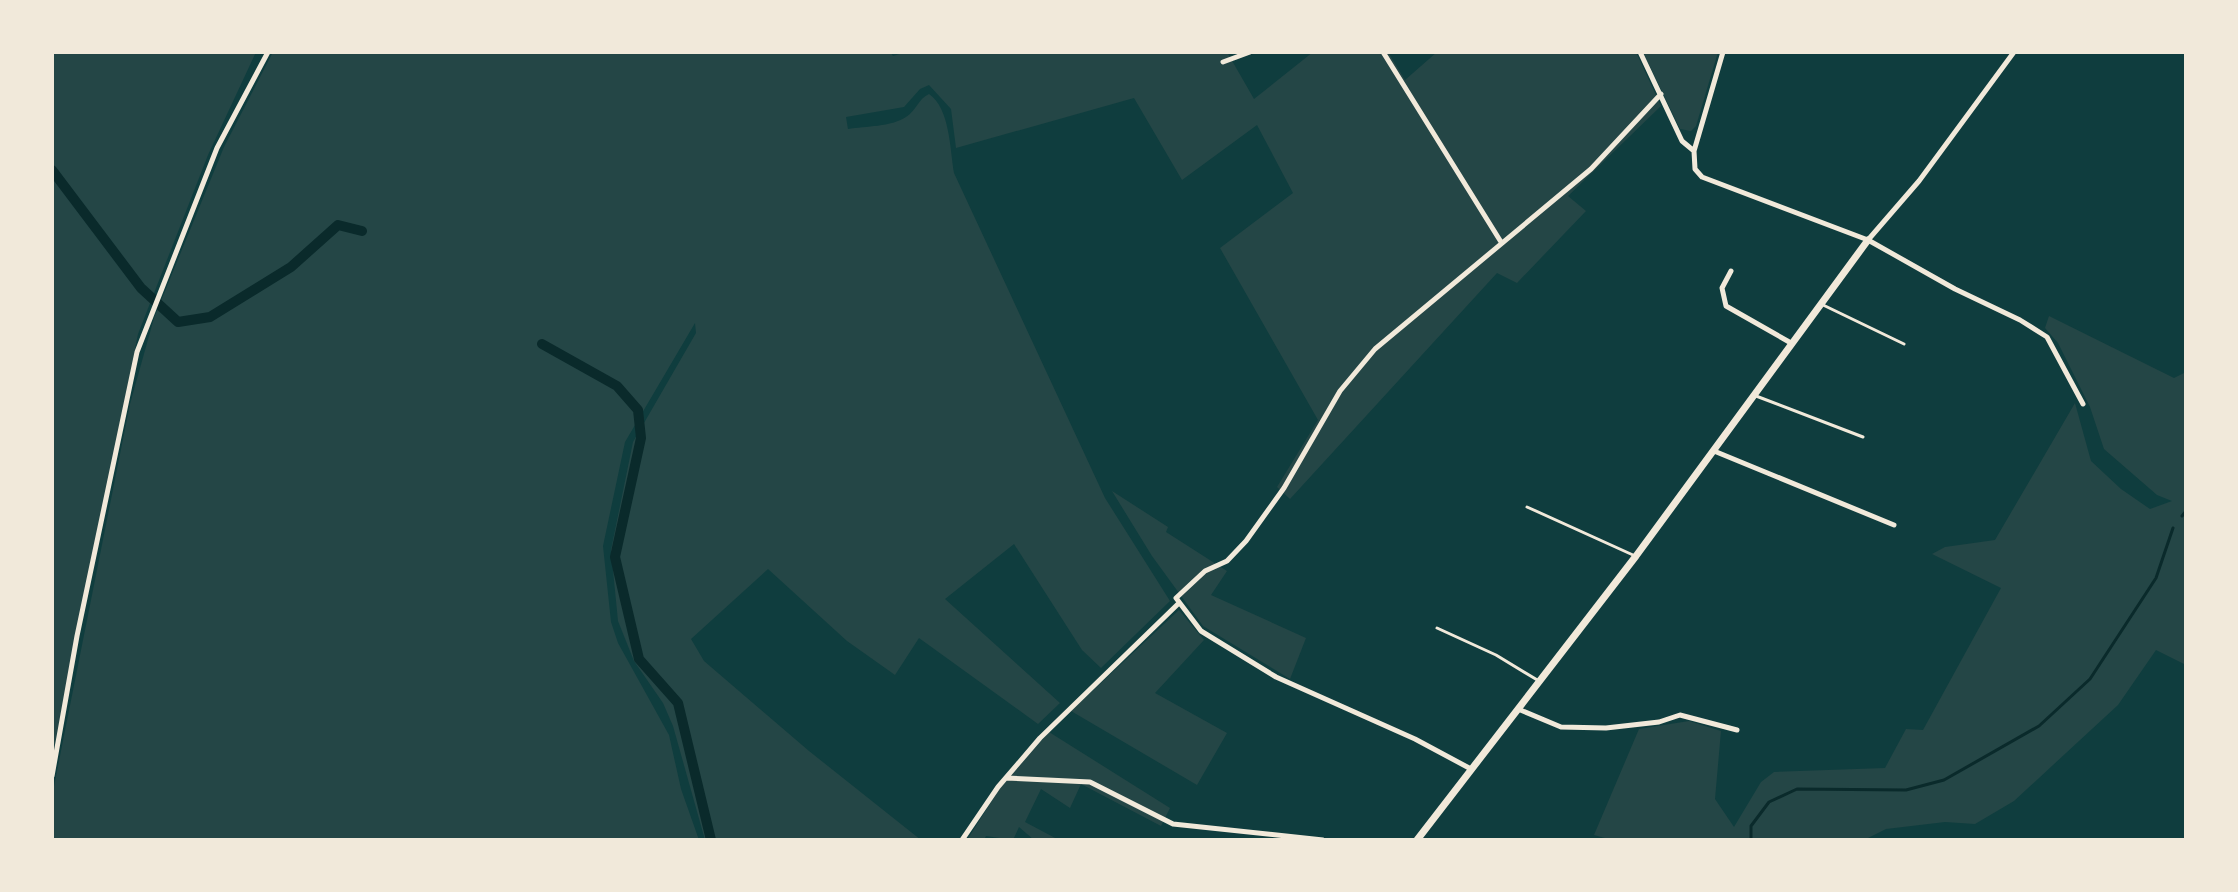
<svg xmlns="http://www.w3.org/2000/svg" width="2238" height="892" font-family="'Roboto Condensed',sans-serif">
  <rect width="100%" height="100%" fill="#0f3d3e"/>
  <!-- green -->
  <path fill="#244646" d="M 52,52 L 256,52 L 208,155 L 138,334 L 52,758 Z
    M 273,52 L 890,52 L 893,56 L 906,52 L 1227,52 L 1254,99 L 1313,52 L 1388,52 L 1405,80 L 1437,52 L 1636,52 L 1661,106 L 1568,196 L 1586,211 L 1517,283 L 1497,273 L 1290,499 L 1277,487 L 1318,420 L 1220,248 L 1293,193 L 1257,125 L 1182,180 L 1134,98 L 956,148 L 951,109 L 929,85 L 920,89 L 904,107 L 846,117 L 848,129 C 866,126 891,127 906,117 C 916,111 918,99 929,94 C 950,108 950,150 954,173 L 1105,498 L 1170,601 L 1101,668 L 1082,650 L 1014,544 L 945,599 L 1060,703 L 1038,724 L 919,638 L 895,675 L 847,641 L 768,569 L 691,639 L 704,661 L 809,751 L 921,840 L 705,840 L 673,726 L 663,703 L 634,661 L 618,621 L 611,550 L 633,442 L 696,333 L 695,323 L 625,442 L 603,546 L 611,622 L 618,643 L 669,735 L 681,789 L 699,840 L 52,840 L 52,796 L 130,404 L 154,318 L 224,147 Z
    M 1643,52 L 1718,52 L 1696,126 L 1691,131 L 1680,129 Z
    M 2049,316 L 2174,378 L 2186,372 L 2186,665 L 2156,650 L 2118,705 L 2014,801 L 1975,824 L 1945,822 L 1886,829 L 1864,840 L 1612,840 L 1594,835 L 1639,729 L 1689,721 L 1721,731 L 1715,799 L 1734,827 L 1761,782 L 1774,772 L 1885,768 L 1906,729 L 1923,730 L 2001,588 L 1932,554 L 1945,547 L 1995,540 L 2075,403 L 2091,461 L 2121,489 L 2150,509 L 2172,501 L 2157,495 L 2104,449 L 2090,407 L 2058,343 L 2045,328 Z
    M 1112,491 L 1168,527 L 1166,532 L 1227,571 L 1211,595 L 1306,638 L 1290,679 L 1203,626 L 1152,556 Z
    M 1179,610 L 1204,640 L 1155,693 L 1227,733 L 1197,785 L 1071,711 Z
    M 1049,732 L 1170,808 L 1161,826 L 1081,784 L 1070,808 L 1041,789 L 1025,822 L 1059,840 L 1034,840 L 1019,827 L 1013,840 L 986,836 L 984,840 L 967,840 L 1000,788 Z"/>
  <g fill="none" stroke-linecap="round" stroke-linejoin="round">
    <!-- stream -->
    <path stroke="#0a2a2b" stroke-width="3" d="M 2182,516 L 2186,511
      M 1751,840 L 1751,826 L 1769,802 L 1797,789 L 1906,790 L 1944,780 L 2039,726 L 2090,679 L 2156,578 L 2173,528"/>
    <!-- canal -->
    <path stroke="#0a2a2b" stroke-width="10" d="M 52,170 L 141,288 L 178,322 L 210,317 L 291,267 L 338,225 L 362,231
      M 542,344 L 617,386 L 638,410 L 641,438 L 615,557 L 639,659 L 678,703 L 711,840"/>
    <!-- service -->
    <path stroke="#f1e9da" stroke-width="3" d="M 1821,304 L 1904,344
      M 1756,396 L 1863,437
      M 1527,507 L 1633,555
      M 1437,628 L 1496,655 L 1539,681"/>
    <!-- minor -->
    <path stroke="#f1e9da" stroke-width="5" d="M 1383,52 L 1501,242
      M 1640,52 L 1682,141 L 1694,151
      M 1723,52 L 1694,151 L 1695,169 L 1702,177 L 1868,240 L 1955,289 L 2020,320 L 2047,337 L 2083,404
      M 1223,62 L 1250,52
      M 1868,240 L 1919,181 L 2014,52
      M 1731,271 L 1722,288 L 1726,306 L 1791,343
      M 1714,451 L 1894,525
      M 1518,709 L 1561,727 L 1606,728 L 1659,722 L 1680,715 L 1737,730
      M 1471,769 L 1415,739 L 1276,677 L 1201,631 L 1176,598 L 1205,571 L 1227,561 L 1246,541 L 1284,488 L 1340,391 L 1375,349 L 1591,169 L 1661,94
      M 52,776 L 77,636 L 137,352 L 217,148 L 268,52
      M 1006,778 L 1090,782 L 1173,824 L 1323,840
      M 962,840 L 998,787 L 1040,738 L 1179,603"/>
    <!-- tertiary -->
    <path stroke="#f1e9da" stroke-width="7" d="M 1417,840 L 1636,556 L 1868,240"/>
  </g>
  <!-- border -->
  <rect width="2238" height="892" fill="none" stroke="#f1e9da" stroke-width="108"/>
</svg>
